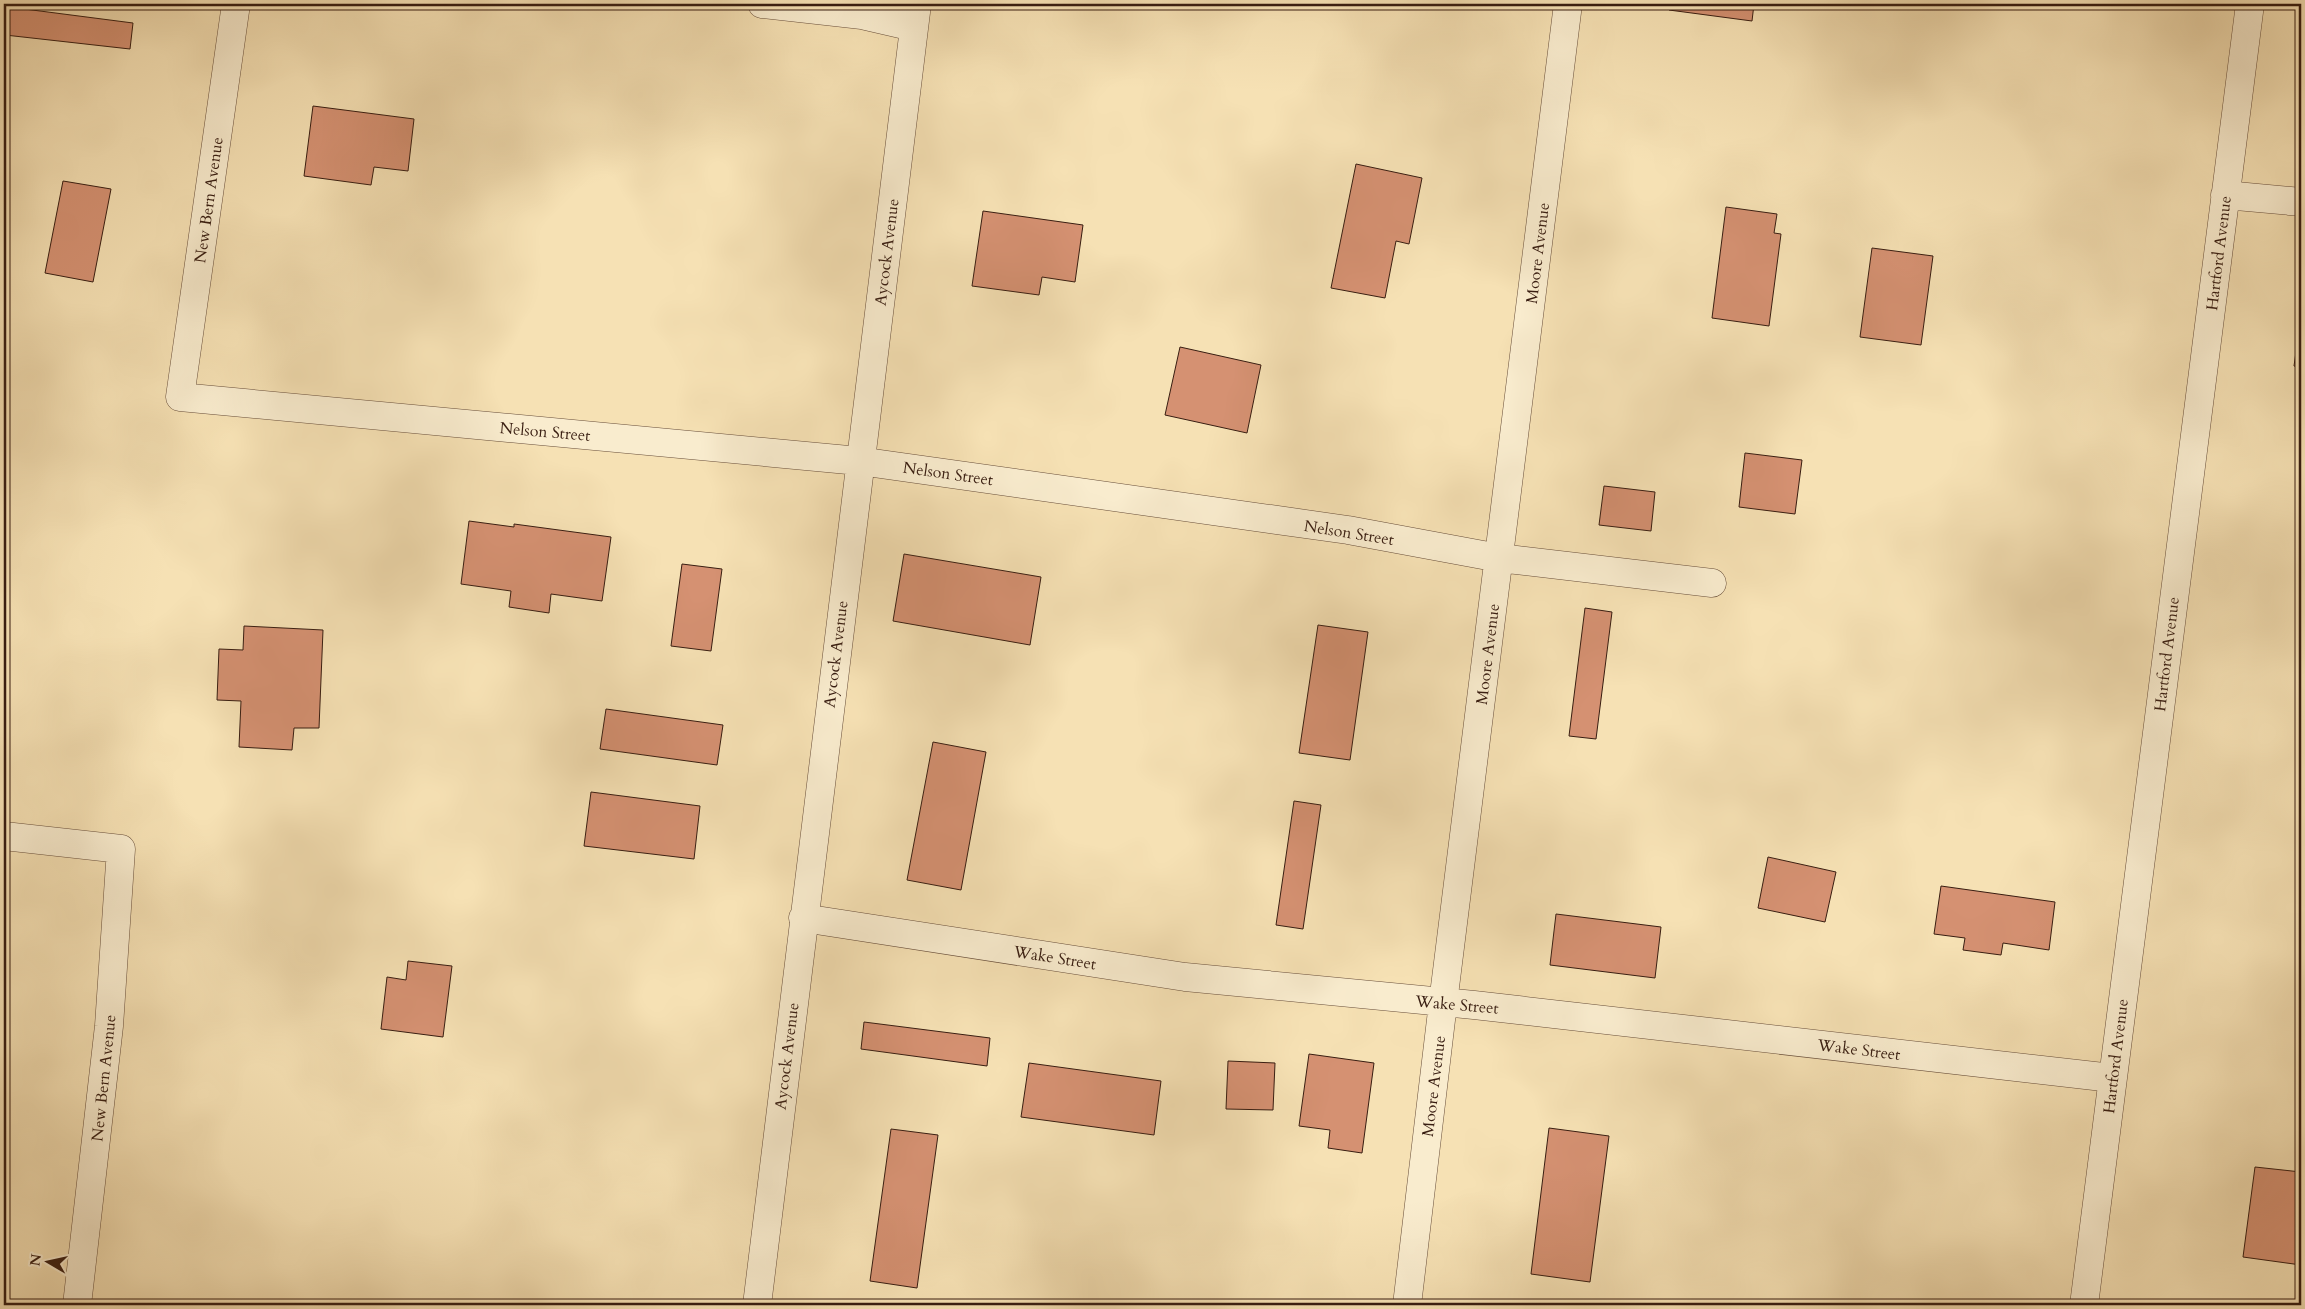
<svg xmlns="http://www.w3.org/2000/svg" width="2305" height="1309" font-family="Cardo,serif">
  <rect width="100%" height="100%" fill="#f6e1b4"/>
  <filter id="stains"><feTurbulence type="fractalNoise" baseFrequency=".004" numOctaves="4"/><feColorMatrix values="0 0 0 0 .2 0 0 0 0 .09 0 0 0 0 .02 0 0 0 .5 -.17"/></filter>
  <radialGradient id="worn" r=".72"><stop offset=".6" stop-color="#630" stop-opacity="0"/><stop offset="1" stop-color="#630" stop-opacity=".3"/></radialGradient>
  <!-- building -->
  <path fill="#d59172" stroke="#381d11" d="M 1670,4 L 1754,4 L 1752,21 L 1669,10 Z
    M 9,7 L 133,23 L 130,49 L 5,35 Z
    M 313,106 L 414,119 L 408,171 L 374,167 L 371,185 L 304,176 Z
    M 1356,164 L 1422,178 L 1409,244 L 1396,241 L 1385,298 L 1331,288 Z
    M 63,181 L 111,189 L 93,282 L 45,273 Z
    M 1726,207 L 1777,214 L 1774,233 L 1781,234 L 1769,326 L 1712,318 Z
    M 983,211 L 1083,225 L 1075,282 L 1042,277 L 1039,295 L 972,286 Z
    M 1872,248 L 1933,256 L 1921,345 L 1860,337 Z
    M 2301,316 L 2301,368 L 2294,366 Z
    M 1180,347 L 1261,365 L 1247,433 L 1165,415 Z
    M 1745,453 L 1802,460 L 1795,514 L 1739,507 Z
    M 1604,486 L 1655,492 L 1651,531 L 1599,525 Z
    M 469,521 L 514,527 L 514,524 L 611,537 L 602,601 L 551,594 L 549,613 L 509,607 L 511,591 L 461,584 Z
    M 904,554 L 1041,577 L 1030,645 L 893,621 Z
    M 682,564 L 722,569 L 711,651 L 671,646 Z
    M 1585,608 L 1612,612 L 1596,739 L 1569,736 Z
    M 1318,625 L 1368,632 L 1350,760 L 1299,753 Z
    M 244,626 L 323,630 L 319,728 L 294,728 L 292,750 L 239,747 L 241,701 L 217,700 L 219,649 L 243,650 Z
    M 606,709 L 723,725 L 717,765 L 600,749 Z
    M 933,742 L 986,752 L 961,890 L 907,880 Z
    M 591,792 L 700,806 L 694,859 L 584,846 Z
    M 1294,801 L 1321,805 L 1303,929 L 1276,925 Z
    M 1768,857 L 1836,872 L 1825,922 L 1758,908 Z
    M 1941,886 L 2055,902 L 2049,950 L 2003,943 L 2001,955 L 1963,950 L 1965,938 L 1934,934 Z
    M 1556,914 L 1661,927 L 1655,978 L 1550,965 Z
    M 408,961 L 452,966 L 443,1037 L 381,1029 L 387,977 L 406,980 Z
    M 864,1022 L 990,1038 L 987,1066 L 861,1049 Z
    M 1309,1054 L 1374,1063 L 1362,1153 L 1328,1148 L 1330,1130 L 1299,1126 Z
    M 1228,1061 L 1275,1063 L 1273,1110 L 1226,1109 Z
    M 1029,1063 L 1161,1081 L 1154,1135 L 1021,1117 Z
    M 1549,1128 L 1609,1136 L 1590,1282 L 1531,1274 Z
    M 891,1129 L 938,1135 L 917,1288 L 870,1281 Z
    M 2255,1167 L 2301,1172 L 2301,1265 L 2243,1257 Z
    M 2198,1301 L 2229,1305 L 2198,1305 Z"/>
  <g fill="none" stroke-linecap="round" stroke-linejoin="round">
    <!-- minor casing -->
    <g stroke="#684e3a" stroke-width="29">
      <path id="minor" d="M 236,4 L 180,397 L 859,461 L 1348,530 L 1499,558 L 1712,583
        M 762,4 L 862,15 L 914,27
        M 2225,195 L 2301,202
        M 4,836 L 121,849 L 109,1026 L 77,1305
        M 803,918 L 1185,977 L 1474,1005 L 2112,1078
        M 757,1305 L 917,4
        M 1407,1305 L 1443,1003 L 1568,4
        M 2084,1305 L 2250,4"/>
    </g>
    <!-- minor -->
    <use href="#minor" stroke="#f9ecce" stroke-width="28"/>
  </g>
  <g text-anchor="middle" stroke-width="4" stroke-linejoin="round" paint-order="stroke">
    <!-- street labels -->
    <g font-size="16" fill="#381d11" stroke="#f9ecce">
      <text transform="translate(208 200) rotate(-82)" y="6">New Bern Avenue</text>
      <text transform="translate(886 252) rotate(-83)" y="6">Aycock Avenue</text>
      <text transform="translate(1537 253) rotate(-83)" y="6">Moore Avenue</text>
      <text transform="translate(2218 253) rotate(-83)" y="6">Hartford Avenue</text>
      <text transform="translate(545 431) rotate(5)" y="6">Nelson Street</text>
      <text transform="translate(948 473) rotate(8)" y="6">Nelson Street</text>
      <text transform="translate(1349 532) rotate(9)" y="6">Nelson Street</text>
      <text transform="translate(835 654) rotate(-83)" y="6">Aycock Avenue</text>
      <text transform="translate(1487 654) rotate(-83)" y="6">Moore Avenue</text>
      <text transform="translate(2166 654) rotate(-83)" y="6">Hartford Avenue</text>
      <text transform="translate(1055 957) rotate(9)" y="6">Wake Street</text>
      <text transform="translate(1457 1004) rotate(5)" y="6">Wake Street</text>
      <text transform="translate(1859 1049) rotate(7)" y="6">Wake Street</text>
      <text transform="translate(786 1056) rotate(-83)" y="6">Aycock Avenue</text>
      <text transform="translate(2115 1056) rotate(-83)" y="6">Hartford Avenue</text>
      <text transform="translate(103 1078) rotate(-84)" y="6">New Bern Avenue</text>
      <text transform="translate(1433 1086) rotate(-83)" y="6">Moore Avenue</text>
    </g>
  </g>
  <!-- margin -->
  <rect width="2305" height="1309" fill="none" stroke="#f6e1b4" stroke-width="20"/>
  <rect x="5" y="5" width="2295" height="1299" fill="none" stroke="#381d11" stroke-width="2.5"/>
  <rect x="10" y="10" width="2285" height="1289" fill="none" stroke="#381d11"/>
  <!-- north arrow -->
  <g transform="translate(48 1262) rotate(279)" stroke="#f9ecce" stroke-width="4" paint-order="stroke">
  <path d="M0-4L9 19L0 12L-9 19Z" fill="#381d11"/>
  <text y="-8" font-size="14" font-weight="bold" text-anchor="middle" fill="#381d11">N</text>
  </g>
  <rect width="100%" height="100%" filter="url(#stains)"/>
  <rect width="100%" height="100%" fill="url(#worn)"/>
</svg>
